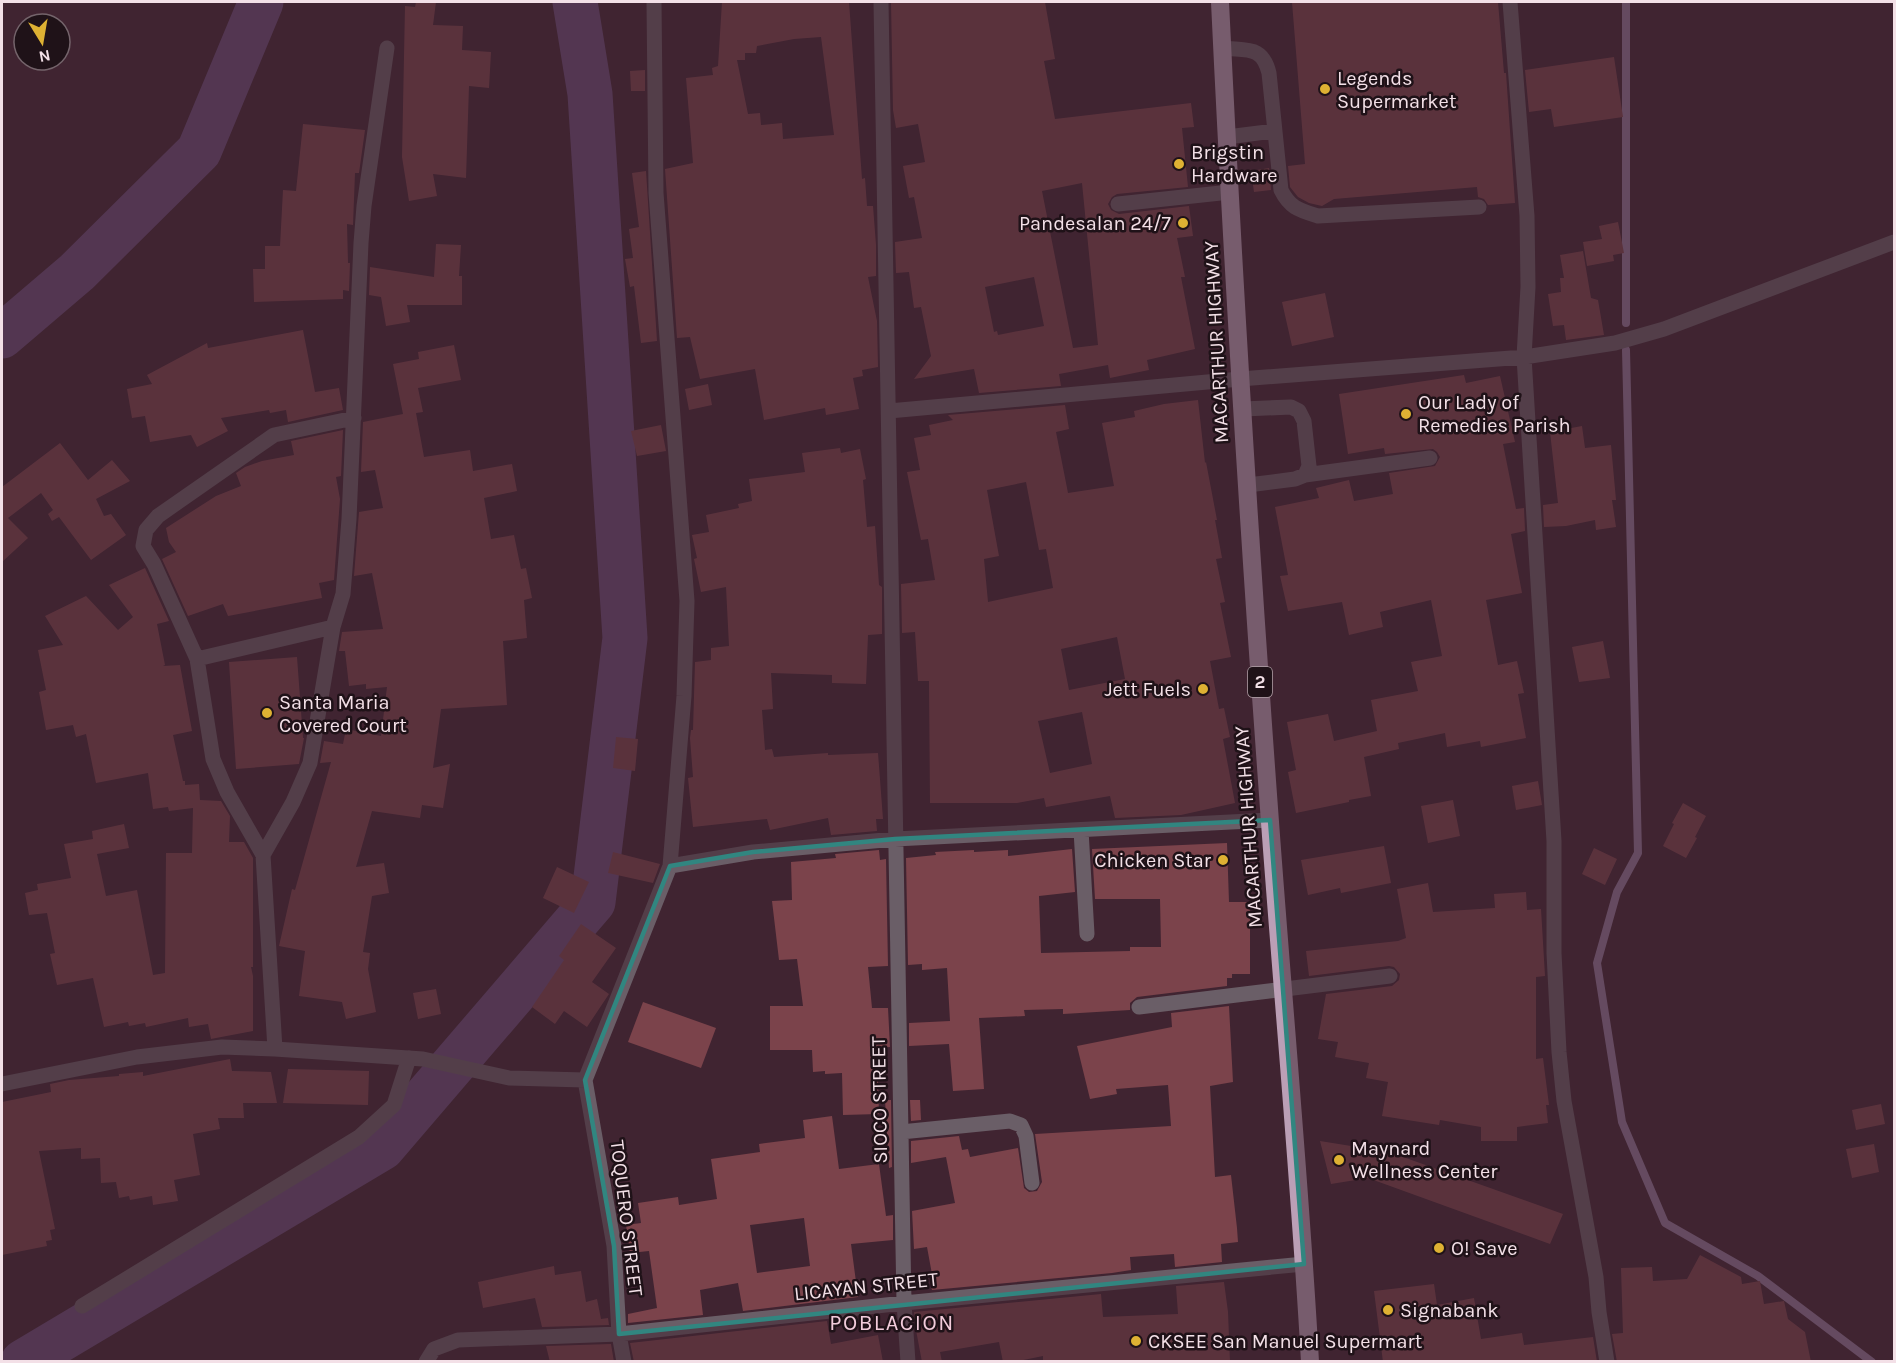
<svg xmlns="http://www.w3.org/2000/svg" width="1896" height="1363" font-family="Karla,sans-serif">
  <rect width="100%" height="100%" fill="#402431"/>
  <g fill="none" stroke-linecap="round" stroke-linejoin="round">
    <!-- stream -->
    <path stroke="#93799a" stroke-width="8" d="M 1626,2 L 1626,323
      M 1626,350 L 1638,853 L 1617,892 L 1597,963 L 1622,1122 L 1665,1223 L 1758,1276 L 1872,1362"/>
    <!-- river -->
    <path stroke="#6a4d79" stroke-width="45" d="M 2,336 L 77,272 L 199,151 L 261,2
      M 23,1362 L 382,1148 L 593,902 L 625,638 L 590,94 L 575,2"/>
  </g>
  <!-- building -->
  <path fill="#7b434b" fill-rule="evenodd" d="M 416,2 L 436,2 L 433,25 L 463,26 L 462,50 L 491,52 L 489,88 L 469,86 L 466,178 L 433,174 L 437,196 L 409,201 L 402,157 L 405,6 L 415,7 Z
    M 722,2 L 849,2 L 862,179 L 865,178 L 867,206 L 873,206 L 876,245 L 876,276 L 868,277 L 877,321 L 878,367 L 862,370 L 863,376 L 853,378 L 859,409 L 826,415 L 825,408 L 764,420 L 755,369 L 700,379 L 690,337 L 677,338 L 665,169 L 693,163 L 686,78 L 713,75 L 712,68 L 718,66 ZM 821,37 L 834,135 L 783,139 L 782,123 L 761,125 L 760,113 L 748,114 L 737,60 L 745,60 L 745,53 L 756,53 L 757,46 L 794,39 Z
    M 891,2 L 1045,2 L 1055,59 L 1044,61 L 1055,119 L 1191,103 L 1194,127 L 1182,128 L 1188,187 L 1117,194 L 1112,197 L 1108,204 L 1111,210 L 1119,214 L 1189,206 L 1193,236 L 1177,238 L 1185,277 L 1181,277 L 1195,349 L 1147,360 L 1149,370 L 1110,378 L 1108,365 L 1059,374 L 1061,386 L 979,393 L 974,369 L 914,379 L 931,356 L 921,307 L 914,308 L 909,272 L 896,273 L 895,242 L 922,238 L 914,197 L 909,198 L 903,166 L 925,162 L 918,124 L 896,128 L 893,110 ZM 1082,183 L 1098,345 L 1073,348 L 1042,191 ZM 1034,277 L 1044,326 L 998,335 L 997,331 L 994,332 L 985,287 Z
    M 1292,2 L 1498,2 L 1504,73 L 1506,73 L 1515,203 L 1488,205 L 1484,199 L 1478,197 L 1477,187 L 1334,199 L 1322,206 L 1309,203 L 1298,197 L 1290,187 L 1288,166 L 1305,164 Z
    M 1614,57 L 1623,117 L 1554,127 L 1551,109 L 1529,112 L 1525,70 Z
    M 645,70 L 645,91 L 631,91 L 630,71 Z
    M 303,124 L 365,130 L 359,173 L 355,173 L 353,225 L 347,224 L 348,263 L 350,263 L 349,291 L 343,290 L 343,299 L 254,302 L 253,269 L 265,269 L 265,246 L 280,246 L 283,190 L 296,191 Z
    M 1269,168 L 1271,190 L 1254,192 L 1251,171 Z
    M 646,171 L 657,341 L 641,343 L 634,286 L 630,287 L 625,259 L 633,258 L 629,229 L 639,227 L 632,173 Z
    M 1618,222 L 1624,253 L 1613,255 L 1614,261 L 1587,266 L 1583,242 L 1602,239 L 1599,226 Z
    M 436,244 L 461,245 L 459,276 L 462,276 L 462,305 L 407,305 L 410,322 L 386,326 L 381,297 L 369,295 L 370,267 L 434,277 Z
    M 1583,251 L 1591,298 L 1598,300 L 1604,335 L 1566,340 L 1564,325 L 1553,326 L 1548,294 L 1561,292 L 1560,278 L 1564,278 L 1560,255 Z
    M 1325,293 L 1334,337 L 1292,346 L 1282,302 Z
    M 303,330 L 315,392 L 339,388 L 343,410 L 288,422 L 286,410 L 270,413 L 269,410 L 221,418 L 228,431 L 197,447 L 191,435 L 150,442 L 145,416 L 132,418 L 127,389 L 152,384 L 147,375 L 207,343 L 208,348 Z
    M 454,345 L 461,380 L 418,388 L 423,412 L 416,413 L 424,457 L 470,450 L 473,471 L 512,464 L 517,491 L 484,498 L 491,539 L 514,535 L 521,569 L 526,568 L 532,598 L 524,600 L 527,638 L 503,641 L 507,705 L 441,709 L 433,768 L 450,764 L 443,808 L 422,805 L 420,818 L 372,811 L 356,867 L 384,863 L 389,893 L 372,896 L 363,952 L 370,953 L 368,969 L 376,1012 L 346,1019 L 342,1002 L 299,996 L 305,951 L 279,946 L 292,889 L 295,890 L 331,762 L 320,763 L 324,741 L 343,744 L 346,729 L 381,736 L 387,687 L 366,689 L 366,684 L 349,686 L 345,651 L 339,651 L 342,632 L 383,629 L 372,573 L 354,576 L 359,512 L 383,508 L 375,470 L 361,472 L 363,422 L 403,414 L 393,364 L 419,359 L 418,352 Z
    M 1464,375 L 1466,383 L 1500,376 L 1515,442 L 1503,444 L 1516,509 L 1524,508 L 1525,531 L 1511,534 L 1522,593 L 1486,600 L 1498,665 L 1517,661 L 1524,693 L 1518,694 L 1526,738 L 1481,747 L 1480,741 L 1447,747 L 1445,733 L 1398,743 L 1399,749 L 1364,757 L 1371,796 L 1349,800 L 1349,802 L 1296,813 L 1288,772 L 1296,770 L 1287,722 L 1328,714 L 1334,741 L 1377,731 L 1371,700 L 1418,691 L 1411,662 L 1442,656 L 1431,600 L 1380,612 L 1383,627 L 1349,635 L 1342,602 L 1288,611 L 1280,576 L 1288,575 L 1275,507 L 1319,498 L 1316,488 L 1349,480 L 1354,501 L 1393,494 L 1389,473 L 1435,466 L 1440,457 L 1437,452 L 1433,449 L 1385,454 L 1384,448 L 1348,454 L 1339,394 Z
    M 708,384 L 712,405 L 689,410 L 685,389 Z
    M 1198,400 L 1205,463 L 1206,462 L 1217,520 L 1215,520 L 1222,558 L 1216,559 L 1225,602 L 1220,603 L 1231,657 L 1210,661 L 1219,709 L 1224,708 L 1230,737 L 1223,739 L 1235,803 L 1181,815 L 1115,818 L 1110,796 L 1046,807 L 1044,798 L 1017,803 L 930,803 L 929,681 L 918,681 L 915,632 L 902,633 L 901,584 L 935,580 L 928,539 L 921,540 L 907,472 L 920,470 L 914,438 L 931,435 L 929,425 L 953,420 L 948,415 L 1065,405 L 1069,429 L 1056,432 L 1068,493 L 1114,486 L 1102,423 L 1135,417 L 1134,411 L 1164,404 ZM 1026,482 L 1039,550 L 1046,549 L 1053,588 L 988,602 L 984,559 L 999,556 L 987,490 ZM 1117,637 L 1125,679 L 1069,690 L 1061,649 ZM 1082,712 L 1092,764 L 1050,773 L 1038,721 Z
    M 661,425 L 666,451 L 637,456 L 631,431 Z
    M 1582,426 L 1585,448 L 1611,445 L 1616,500 L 1612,500 L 1616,527 L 1596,530 L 1595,520 L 1566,526 L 1544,527 L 1543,505 L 1558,503 L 1550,432 Z
    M 343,430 L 341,476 L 336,477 L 340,499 L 334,580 L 319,583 L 322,598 L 228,616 L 223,604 L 188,616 L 162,559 L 176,552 L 169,542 L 166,528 L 216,496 L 241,486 L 236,473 L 245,467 L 262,461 L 294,455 L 291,441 Z
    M 60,443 L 88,480 L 112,460 L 130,481 L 96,499 L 104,516 L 111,514 L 126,535 L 91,560 L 59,517 L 52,521 L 48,514 L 53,510 L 41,493 L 8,518 L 28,538 L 2,562 L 2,487 Z
    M 840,448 L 841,453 L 860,449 L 866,479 L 863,480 L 867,527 L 875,526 L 879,585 L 882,587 L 882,634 L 868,635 L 866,684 L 832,683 L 832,675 L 771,673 L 773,709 L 762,710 L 765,750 L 772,749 L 774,757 L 828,753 L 828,755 L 878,753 L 883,819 L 876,819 L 877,831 L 831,835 L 828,818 L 770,830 L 767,819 L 693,827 L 688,778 L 693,777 L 690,738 L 691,730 L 693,730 L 695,662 L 711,660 L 711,648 L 729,646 L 726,587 L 701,592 L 694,559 L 697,558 L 692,535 L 709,532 L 706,515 L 739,508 L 738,504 L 752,501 L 749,479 L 805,472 L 802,453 Z
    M 145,568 L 169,621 L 157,624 L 165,665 L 163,666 L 180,665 L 192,731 L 173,735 L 183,781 L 185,781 L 185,785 L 199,784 L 200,800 L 221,801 L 230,816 L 229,842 L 244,842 L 253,858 L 253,967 L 251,967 L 253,976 L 253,1031 L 216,1038 L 211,1039 L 208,1024 L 189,1027 L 188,1018 L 146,1027 L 145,1023 L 129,1026 L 128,1022 L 104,1027 L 93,978 L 57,985 L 50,954 L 55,953 L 47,913 L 29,915 L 25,893 L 38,890 L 37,884 L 71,878 L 64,844 L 93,839 L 92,831 L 124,824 L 129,848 L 97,854 L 106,896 L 137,890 L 153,975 L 165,973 L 166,853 L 192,853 L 193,808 L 169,811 L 168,807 L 153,809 L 148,773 L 96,783 L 86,734 L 76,737 L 73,725 L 46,730 L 39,692 L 46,690 L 38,650 L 63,645 L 45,616 L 86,596 L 118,630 L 133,617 L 109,585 Z
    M 1603,641 L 1610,678 L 1579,682 L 1572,647 Z
    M 297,657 L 303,738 L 304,738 L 299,764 L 236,769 L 229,662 Z
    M 616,737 L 638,739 L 635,771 L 613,768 Z
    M 1538,781 L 1542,805 L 1516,810 L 1512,786 Z
    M 1453,800 L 1460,836 L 1428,843 L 1421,806 Z
    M 1683,803 L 1706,816 L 1695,837 L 1697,838 L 1686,858 L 1663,846 L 1674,824 L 1672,823 Z
    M 1227,843 L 1229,902 L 1250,902 L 1250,974 L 1232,974 L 1232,978 L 1227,978 L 1227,986 L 1137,997 L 1130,1003 L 1130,1010 L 1063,1014 L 1063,1009 L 1024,1010 L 1025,1016 L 979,1018 L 984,1089 L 953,1091 L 949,1044 L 909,1046 L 909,1023 L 950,1021 L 947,968 L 922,970 L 922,964 L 908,965 L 906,858 L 936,855 L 935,852 L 974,850 L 974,852 L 1008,850 L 1008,856 L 1072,849 L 1075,892 L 1039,896 L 1041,953 L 1130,951 L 1130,947 L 1161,947 L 1160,899 L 1095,899 L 1092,849 Z
    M 1384,846 L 1391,883 L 1341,893 L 1340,888 L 1308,895 L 1301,860 Z
    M 1594,848 L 1617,859 L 1605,885 L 1582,874 Z
    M 879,850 L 880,860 L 886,859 L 888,966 L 868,967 L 872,1008 L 888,1008 L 890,1047 L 877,1048 L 879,1114 L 843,1115 L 842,1073 L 825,1074 L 825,1071 L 813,1072 L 812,1050 L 770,1050 L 770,1006 L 803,1006 L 797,959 L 779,960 L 772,901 L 792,900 L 791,862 L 836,858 L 835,854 Z
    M 613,852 L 660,864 L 653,883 L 608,873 Z
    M 557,867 L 589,882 L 574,913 L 543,898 Z
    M 1428,883 L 1433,912 L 1495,908 L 1494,894 L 1526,892 L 1527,910 L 1541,909 L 1545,976 L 1536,977 L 1536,1059 L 1543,1058 L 1549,1105 L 1546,1105 L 1548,1123 L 1517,1127 L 1517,1141 L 1481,1141 L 1481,1127 L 1440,1120 L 1439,1125 L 1382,1116 L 1388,1082 L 1366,1078 L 1369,1063 L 1335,1057 L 1338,1042 L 1318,1039 L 1326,994 L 1392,986 L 1399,980 L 1400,974 L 1394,967 L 1389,966 L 1309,976 L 1306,951 L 1398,941 L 1406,938 L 1397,889 Z
    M 581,924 L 616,948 L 592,982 L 609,994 L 587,1027 L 564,1011 L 555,1024 L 532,1007 L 564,960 L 559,956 Z
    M 436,989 L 441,1014 L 418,1019 L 413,993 Z
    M 643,1002 L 716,1028 L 701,1068 L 628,1042 Z
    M 1229,1006 L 1233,1082 L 1210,1086 L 1215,1177 L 1231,1175 L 1237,1228 L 1238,1242 L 1221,1244 L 1222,1262 L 1175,1267 L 1174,1254 L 1130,1257 L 1131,1270 L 1112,1273 L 932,1290 L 931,1286 L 934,1285 L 927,1247 L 914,1249 L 912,1211 L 955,1203 L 946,1157 L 911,1163 L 911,1141 L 959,1136 L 962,1150 L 968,1149 L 970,1157 L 1018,1148 L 1024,1188 L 1029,1192 L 1037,1191 L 1042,1182 L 1035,1134 L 1171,1126 L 1168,1085 L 1116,1089 L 1117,1094 L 1090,1099 L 1077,1046 L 1172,1027 L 1171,1013 Z
    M 230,1059 L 232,1071 L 271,1072 L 277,1103 L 243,1103 L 244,1118 L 218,1118 L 220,1129 L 193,1134 L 200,1175 L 174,1180 L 178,1201 L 153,1205 L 152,1196 L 130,1200 L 129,1196 L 119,1198 L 116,1182 L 101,1183 L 100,1158 L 81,1159 L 81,1148 L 39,1151 L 55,1229 L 50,1230 L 52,1240 L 46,1241 L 47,1246 L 2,1255 L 2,1102 L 51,1092 L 50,1084 L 69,1080 L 119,1076 L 119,1074 L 143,1072 L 143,1076 Z
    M 288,1069 L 369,1071 L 368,1105 L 283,1103 Z
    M 885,1100 L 891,1100 L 892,1167 L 889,1168 Z
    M 910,1100 L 920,1100 L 921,1120 L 911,1121 Z
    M 1881,1104 L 1885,1124 L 1856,1130 L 1852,1110 Z
    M 832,1116 L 839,1169 L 879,1164 L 886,1216 L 893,1215 L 893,1240 L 851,1244 L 858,1297 L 743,1311 L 738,1283 L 700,1290 L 703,1315 L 628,1323 L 628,1314 L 657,1308 L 649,1251 L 630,1253 L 626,1225 L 641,1223 L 638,1203 L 678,1197 L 679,1205 L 717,1199 L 711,1159 L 760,1152 L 759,1144 L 805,1138 L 803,1120 ZM 804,1218 L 810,1266 L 757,1273 L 750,1225 Z
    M 1320,1141 L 1376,1150 L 1375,1147 L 1563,1214 L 1550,1244 L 1368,1178 L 1331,1184 Z
    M 1874,1144 L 1879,1172 L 1852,1178 L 1846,1149 Z
    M 1700,1255 L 1741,1277 L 1742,1284 L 1760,1281 L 1764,1304 L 1784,1301 L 1788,1319 L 1805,1332 L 1811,1362 L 1617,1362 L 1612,1334 L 1623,1333 L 1621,1268 L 1652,1267 L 1653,1281 L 1687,1279 Z
    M 554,1266 L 555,1275 L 581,1271 L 586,1302 L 597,1299 L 601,1319 L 608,1318 L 609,1325 L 542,1327 L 535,1298 L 483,1308 L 478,1282 Z
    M 1224,1282 L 1228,1312 L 1230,1362 L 1043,1362 L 1043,1356 L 1014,1362 L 1003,1362 L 999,1342 L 940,1352 L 942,1362 L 922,1362 L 916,1330 L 914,1312 L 1101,1294 L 1103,1317 L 1178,1314 L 1176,1286 Z
    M 1434,1284 L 1437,1305 L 1474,1298 L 1481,1339 L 1522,1333 L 1524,1345 L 1593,1337 L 1597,1362 L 1383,1362 L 1374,1291 Z
    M 827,1321 L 831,1344 L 878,1335 L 883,1362 L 634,1362 L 630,1343 Z
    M 611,1344 L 614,1362 L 550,1362 L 546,1346 Z"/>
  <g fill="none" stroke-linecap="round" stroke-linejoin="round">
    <!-- minor -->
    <path stroke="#6a5e67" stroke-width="15" d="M 654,2 L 656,193 L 687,601 L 684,696 L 670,866
      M 881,2 L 904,1303 L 908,1362
      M 1510,2 L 1527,216 L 1528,287 L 1524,357 L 1554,841 L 1554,953 L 1559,1052 L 1564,1101 L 1596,1277 L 1599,1312 L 1607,1362
      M 1222,48 C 1247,51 1262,45 1269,73 L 1281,190 C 1290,208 1299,210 1318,216 L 1479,207
      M 1227,137 L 1274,131
      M 1118,204 L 1230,192
      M 1243,409 L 1291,407 L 1299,411 L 1304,421 L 1309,466 L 1305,475 L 1295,479 L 1248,485
      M 889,411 L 1240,379 L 1524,357 L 1615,343 L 1664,329 L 1894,242
      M 1305,475 L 1430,458
      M 333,627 L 197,659 L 154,564 L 143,546 L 146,530 L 158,516 L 274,435 L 354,418
      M 197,659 L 213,759 L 227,792 L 263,855
      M 1081,830 L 1087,934
      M 1139,1007 L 1390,976
      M 275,1049 L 263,855 L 293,802 L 310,763 L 333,627 L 343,594 L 349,519 L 361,243 L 364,206 L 387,48
      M 585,1080 L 670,866 L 753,852 L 895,839 L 1270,820
      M 585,1080 L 614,1246 L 619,1334 L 624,1362
      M 2,1084 L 137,1057 L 222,1047 L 275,1049 L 423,1059 L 509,1078 L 585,1080
      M 901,1132 L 1010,1121 L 1021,1125 L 1026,1136 L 1032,1183
      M 82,1306 L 359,1137 L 394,1105 L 409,1058
      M 426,1362 L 434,1349 L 458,1340 L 619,1334 L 904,1303 L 1304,1264"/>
    <!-- highway -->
    <path stroke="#bb9fb6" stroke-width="18" d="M 1220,2 C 1233,275 1250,549 1270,822 C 1283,1002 1300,1181 1310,1362"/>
  </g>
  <!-- marked area -->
  <path d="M0 0H1896V1363H0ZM 1270,820 L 1304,1264 L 619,1334 L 614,1246 L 585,1080 L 670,866 L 753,852 L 895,839 Z" fill="#402431" fill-opacity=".55" fill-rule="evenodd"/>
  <path fill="none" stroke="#318680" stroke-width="4.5" stroke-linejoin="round" d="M 1270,820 L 1304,1264 L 619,1334 L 614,1246 L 585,1080 L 670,866 L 753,852 L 895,839 Z"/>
  <!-- markers -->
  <g fill="#deb133" stroke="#1f1218" stroke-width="2">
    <circle cx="1325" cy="89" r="6"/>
    <circle cx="1179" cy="164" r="6"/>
    <circle cx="1183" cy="223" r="6"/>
    <circle cx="1406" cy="414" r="6"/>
    <circle cx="1203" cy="689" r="6"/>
    <circle cx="267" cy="713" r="6"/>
    <circle cx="1223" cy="860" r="6"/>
    <circle cx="1339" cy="1160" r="6"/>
    <circle cx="1439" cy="1248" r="6"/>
    <circle cx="1388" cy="1310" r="6"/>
    <circle cx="1136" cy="1341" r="6"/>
  </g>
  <g text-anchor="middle" stroke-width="5" stroke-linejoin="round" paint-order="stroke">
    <!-- shield labels -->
    <rect fill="#1f1218" stroke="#b3a2a9" stroke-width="1.5" x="1248" y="667" width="24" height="30" rx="4.5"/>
    <g font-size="18" font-weight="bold" fill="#f3e0e7">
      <text x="1260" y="688">2</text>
    </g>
    <!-- poi labels -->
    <g font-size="20" fill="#f3e0e7" stroke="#1f1218" text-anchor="start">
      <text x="1337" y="85">Legends<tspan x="1337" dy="23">Supermarket</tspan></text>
      <text x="1191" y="159">Brigstin<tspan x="1191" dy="23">Hardware</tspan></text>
      <text x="1171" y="230" text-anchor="end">Pandesalan 24/7</text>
      <text x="1418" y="409">Our Lady of<tspan x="1418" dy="23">Remedies Parish</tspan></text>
      <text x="1191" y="696" text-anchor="end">Jett Fuels</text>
      <text x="279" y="709">Santa Maria<tspan x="279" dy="23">Covered Court</tspan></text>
      <text x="1211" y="867" text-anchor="end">Chicken Star</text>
      <text x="1351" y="1155">Maynard<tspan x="1351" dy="23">Wellness Center</tspan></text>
      <text x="1451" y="1255">O! Save</text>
      <text x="1400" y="1317">Signabank</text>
      <text x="1148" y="1348">CKSEE San Manuel Supermart</text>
    </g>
    <!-- street labels -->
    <g font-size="20" fill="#f3e0e7" stroke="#1f1218">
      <text transform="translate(1216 342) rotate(-93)" y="7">MACARTHUR HIGHWAY</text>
      <text transform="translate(1248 827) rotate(-94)" y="7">MACARTHUR HIGHWAY</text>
      <text transform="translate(879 1100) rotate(-91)" y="7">SIOCO STREET</text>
      <text transform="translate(627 1218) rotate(83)" y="7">TOQUERO STREET</text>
      <text transform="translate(866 1286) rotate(-6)" y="7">LICAYAN STREET</text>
    </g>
    <!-- quarter labels -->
    <g font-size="22" letter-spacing="1.5" fill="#f2ccdb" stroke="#1f1218">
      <text x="892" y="1330">POBLACION</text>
    </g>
  </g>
  <!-- border -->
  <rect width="1896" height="1363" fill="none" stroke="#f3e0e7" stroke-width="6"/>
  <!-- north arrow -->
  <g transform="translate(42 42) rotate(169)"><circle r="28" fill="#1f1218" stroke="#74646b" stroke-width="1.5"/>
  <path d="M0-4.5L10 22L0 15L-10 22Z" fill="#deb133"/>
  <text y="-9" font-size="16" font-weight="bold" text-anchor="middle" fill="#f3e0e7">N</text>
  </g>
</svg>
